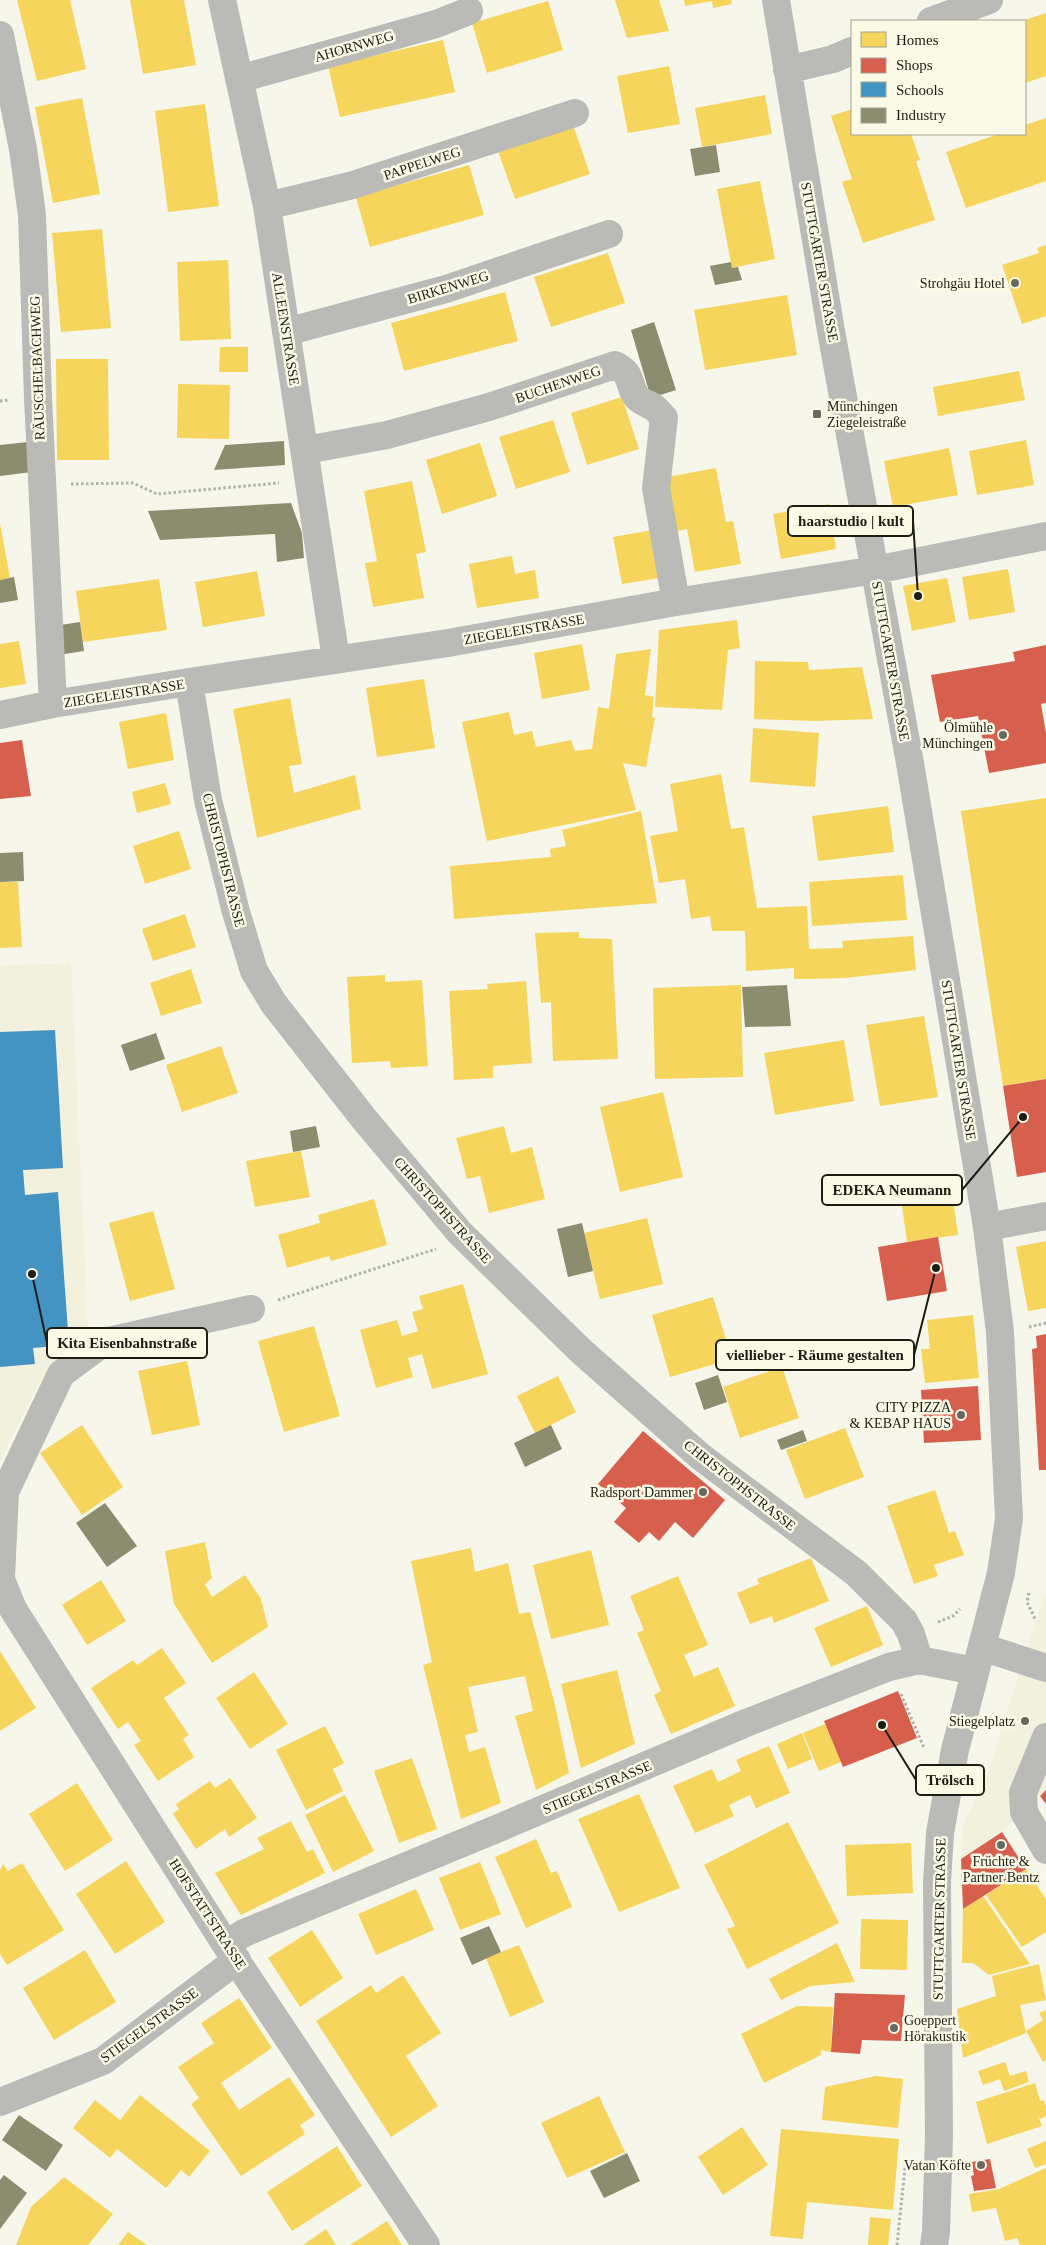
<svg xmlns="http://www.w3.org/2000/svg" width="1046" height="2245" font-family="'Times New Roman',serif">
  <rect width="100%" height="100%" fill="#f6f6eb"/>
  <!-- built -->
  <path fill="#f1f1dd" d="M 71,963 L 88,1334 L 52,1365 L 33,1394 L 0,1461 L 0,966 Z
    M 1046,1594 L 1046,1790 L 1002,1832 L 961,1859 L 963,1824 L 985,1781 L 1044,1595 Z"/>
  <!-- homes -->
  <path fill="#f6d55c" d="M 17,0 L 70,0 L 86,69 L 37,81 Z
    M 130,0 L 184,0 L 196,65 L 143,74 Z
    M 615,0 L 659,0 L 669,31 L 627,38 Z
    M 684,0 L 731,0 L 732,4 L 713,8 L 712,1 L 685,6 Z
    M 548,1 L 563,50 L 487,73 L 472,23 Z
    M 1046,13 L 1046,76 L 1025,83 L 1025,20 Z
    M 443,40 L 455,92 L 340,117 L 328,66 Z
    M 669,66 L 680,124 L 628,133 L 617,76 Z
    M 765,95 L 772,134 L 702,147 L 695,108 Z
    M 82,98 L 100,194 L 53,203 L 35,107 Z
    M 205,104 L 219,206 L 168,212 L 155,111 Z
    M 852,109 L 852,134 L 911,134 L 920,160 L 916,161 L 935,220 L 863,243 L 842,182 L 852,179 L 831,116 Z
    M 1046,118 L 1046,181 L 966,208 L 946,152 L 999,134 L 1025,134 L 1025,125 Z
    M 573,125 L 590,174 L 515,199 L 498,151 Z
    M 469,165 L 484,215 L 370,247 L 356,197 Z
    M 760,181 L 775,259 L 732,268 L 717,189 Z
    M 102,229 L 111,328 L 61,332 L 52,233 Z
    M 1046,245 L 1046,316 L 1022,324 L 1002,265 L 1039,253 L 1037,248 Z
    M 608,253 L 625,303 L 551,327 L 534,277 Z
    M 228,260 L 231,339 L 180,341 L 177,262 Z
    M 505,292 L 518,341 L 404,371 L 391,323 Z
    M 787,295 L 797,355 L 705,370 L 694,310 Z
    M 220,347 L 248,347 L 248,372 L 219,372 Z
    M 56,359 L 108,359 L 109,460 L 57,460 Z
    M 1019,371 L 1025,400 L 938,416 L 933,387 Z
    M 178,384 L 230,385 L 229,439 L 177,438 Z
    M 622,397 L 639,449 L 587,465 L 571,413 Z
    M 553,420 L 570,472 L 516,489 L 499,437 Z
    M 1026,440 L 1034,485 L 977,495 L 969,451 Z
    M 480,443 L 497,496 L 442,514 L 426,460 Z
    M 949,448 L 958,495 L 893,507 L 884,461 Z
    M 716,468 L 726,522 L 733,521 L 741,564 L 695,572 L 687,529 L 677,531 L 667,477 Z
    M 412,481 L 426,552 L 416,554 L 424,598 L 373,607 L 365,563 L 377,561 L 364,491 Z
    M 829,504 L 836,549 L 781,559 L 773,514 Z
    M 0,523 L 10,578 L 0,580 Z
    M 658,529 L 666,577 L 622,584 L 613,537 Z
    M 512,556 L 515,574 L 535,570 L 539,598 L 477,608 L 469,564 Z
    M 1008,569 L 1015,612 L 969,620 L 962,577 Z
    M 257,571 L 265,616 L 203,627 L 195,582 Z
    M 947,578 L 956,622 L 912,631 L 903,586 Z
    M 159,579 L 167,630 L 83,642 L 76,591 Z
    M 737,620 L 740,648 L 728,650 L 722,710 L 655,707 L 659,630 Z
    M 19,641 L 26,684 L 0,688 L 0,644 Z
    M 582,644 L 590,690 L 542,699 L 534,653 Z
    M 651,649 L 645,695 L 654,697 L 652,717 L 655,718 L 646,767 L 623,763 L 636,810 L 487,841 L 462,722 L 509,712 L 514,735 L 532,731 L 536,747 L 571,740 L 575,751 L 592,749 L 598,707 L 609,709 L 616,654 Z
    M 755,661 L 808,662 L 809,670 L 862,667 L 873,719 L 814,721 L 754,719 Z
    M 424,679 L 435,748 L 377,757 L 366,688 Z
    M 290,698 L 302,764 L 289,766 L 294,793 L 355,775 L 361,809 L 257,838 L 233,709 Z
    M 166,713 L 174,760 L 128,769 L 119,722 Z
    M 753,728 L 819,733 L 815,787 L 750,782 Z
    M 721,774 L 731,829 L 744,827 L 757,908 L 807,906 L 809,949 L 843,948 L 842,941 L 913,936 L 916,970 L 845,978 L 808,979 L 794,979 L 794,968 L 746,971 L 745,931 L 712,931 L 710,916 L 691,919 L 685,879 L 659,883 L 650,836 L 678,831 L 670,784 Z
    M 165,783 L 171,804 L 137,813 L 132,792 Z
    M 1046,798 L 1046,1079 L 1003,1086 L 961,811 Z
    M 888,806 L 894,852 L 818,861 L 812,816 Z
    M 641,811 L 657,903 L 454,919 L 450,866 L 551,857 L 550,849 L 566,846 L 562,830 Z
    M 179,831 L 191,869 L 145,884 L 133,846 Z
    M 903,875 L 907,920 L 812,926 L 809,882 Z
    M 0,882 L 18,882 L 22,947 L 0,948 Z
    M 185,914 L 196,947 L 153,961 L 142,929 Z
    M 579,932 L 579,938 L 612,939 L 618,1059 L 553,1061 L 551,1002 L 541,1003 L 535,933 Z
    M 191,969 L 202,1003 L 161,1016 L 150,983 Z
    M 385,975 L 385,982 L 422,980 L 428,1066 L 391,1068 L 390,1061 L 352,1063 L 347,977 Z
    M 526,981 L 532,1063 L 493,1066 L 493,1078 L 454,1080 L 449,991 L 488,989 L 487,984 Z
    M 741,985 L 743,1077 L 655,1079 L 653,988 Z
    M 924,1016 L 938,1097 L 880,1106 L 866,1025 Z
    M 844,1040 L 854,1101 L 775,1115 L 764,1053 Z
    M 221,1046 L 238,1093 L 182,1112 L 166,1065 Z
    M 663,1092 L 683,1177 L 620,1192 L 600,1107 Z
    M 504,1126 L 511,1153 L 532,1147 L 545,1199 L 489,1213 L 480,1176 L 467,1179 L 456,1138 Z
    M 301,1151 L 310,1197 L 255,1207 L 246,1161 Z
    M 952,1192 L 958,1235 L 907,1242 L 901,1199 Z
    M 374,1199 L 387,1245 L 331,1261 L 329,1256 L 287,1268 L 278,1235 L 320,1223 L 318,1215 Z
    M 153,1211 L 175,1289 L 130,1301 L 109,1223 Z
    M 647,1218 L 663,1284 L 600,1299 L 584,1233 Z
    M 1046,1241 L 1046,1308 L 1028,1311 L 1016,1247 Z
    M 463,1284 L 488,1374 L 432,1389 L 422,1354 L 408,1358 L 413,1377 L 376,1388 L 360,1330 L 397,1320 L 402,1336 L 418,1331 L 412,1312 L 423,1309 L 419,1296 Z
    M 713,1297 L 732,1359 L 670,1377 L 652,1315 Z
    M 973,1315 L 979,1378 L 925,1383 L 921,1349 L 930,1349 L 927,1320 Z
    M 314,1326 L 340,1416 L 284,1432 L 258,1341 Z
    M 187,1361 L 200,1425 L 152,1435 L 138,1371 Z
    M 782,1367 L 799,1418 L 740,1438 L 723,1387 Z
    M 558,1376 L 576,1412 L 535,1433 L 517,1396 Z
    M 82,1425 L 123,1487 L 82,1515 L 40,1453 Z
    M 845,1428 L 864,1477 L 805,1499 L 786,1450 Z
    M 935,1490 L 949,1533 L 955,1531 L 964,1555 L 934,1565 L 938,1576 L 914,1584 L 887,1506 Z
    M 205,1542 L 212,1578 L 205,1584 L 212,1597 L 245,1575 L 261,1599 L 268,1627 L 212,1663 L 174,1604 L 165,1551 Z
    M 471,1548 L 475,1572 L 508,1563 L 519,1614 L 530,1612 L 555,1705 L 569,1773 L 536,1790 L 515,1716 L 533,1711 L 525,1676 L 468,1687 L 478,1732 L 465,1735 L 469,1752 L 485,1747 L 501,1803 L 461,1819 L 423,1665 L 432,1662 L 411,1561 Z
    M 591,1550 L 609,1625 L 551,1639 L 533,1565 Z
    M 811,1558 L 829,1601 L 774,1623 L 772,1616 L 750,1624 L 737,1593 L 759,1584 L 757,1579 Z
    M 678,1576 L 708,1645 L 684,1655 L 694,1677 L 718,1667 L 735,1706 L 671,1734 L 654,1695 L 661,1691 L 637,1633 L 644,1630 L 630,1596 Z
    M 101,1580 L 126,1621 L 87,1645 L 62,1605 Z
    M 867,1606 L 883,1645 L 831,1667 L 814,1628 Z
    M 162,1648 L 186,1683 L 164,1698 L 189,1735 L 183,1739 L 194,1757 L 158,1781 L 134,1745 L 141,1741 L 128,1722 L 118,1729 L 91,1688 L 133,1660 L 137,1665 Z
    M 0,1651 L 36,1708 L 0,1731 Z
    M 617,1670 L 635,1744 L 581,1768 L 561,1684 Z
    M 254,1672 L 288,1724 L 250,1749 L 216,1698 Z
    M 825,1724 L 841,1762 L 819,1771 L 803,1733 Z
    M 325,1726 L 344,1763 L 333,1769 L 343,1791 L 306,1810 L 276,1750 Z
    M 802,1733 L 812,1759 L 788,1769 L 777,1744 Z
    M 769,1746 L 790,1793 L 756,1808 L 750,1795 L 729,1805 L 734,1816 L 695,1833 L 673,1786 L 712,1769 L 718,1782 L 741,1771 L 736,1760 Z
    M 412,1758 L 437,1829 L 399,1843 L 374,1771 Z
    M 230,1778 L 257,1818 L 229,1837 L 225,1829 L 196,1849 L 173,1814 L 179,1809 L 176,1804 L 210,1781 L 215,1788 Z
    M 77,1783 L 113,1840 L 65,1871 L 29,1814 Z
    M 639,1794 L 680,1888 L 619,1912 L 578,1819 Z
    M 345,1795 L 374,1851 L 333,1872 L 305,1815 Z
    M 291,1821 L 307,1852 L 313,1849 L 325,1873 L 241,1915 L 215,1873 L 264,1849 L 257,1838 Z
    M 788,1822 L 839,1923 L 747,1969 L 727,1929 L 735,1926 L 704,1865 Z
    M 536,1839 L 551,1873 L 557,1871 L 572,1907 L 526,1928 L 495,1857 Z
    M 911,1843 L 913,1893 L 847,1896 L 845,1845 Z
    M 126,1861 L 165,1922 L 115,1954 L 76,1894 Z
    M 480,1862 L 501,1914 L 460,1930 L 439,1878 Z
    M 22,1863 L 64,1930 L 7,1965 L 0,1954 L 0,1870 L 3,1864 L 8,1871 Z
    M 1026,1869 L 1046,1899 L 1046,1932 L 1022,1947 L 986,1895 Z
    M 416,1889 L 434,1930 L 376,1955 L 358,1914 Z
    M 983,1896 L 1030,1964 L 989,1975 L 973,1963 L 962,1963 L 963,1909 Z
    M 861,1919 L 908,1920 L 907,1970 L 860,1969 Z
    M 312,1930 L 343,1978 L 300,2007 L 268,1958 Z
    M 837,1943 L 855,1982 L 810,1986 L 781,2000 L 769,1979 Z
    M 519,1945 L 544,2002 L 510,2017 L 486,1958 Z
    M 85,1950 L 116,2002 L 54,2040 L 23,1988 Z
    M 1039,1964 L 1046,2000 L 1020,2005 L 1026,2033 L 963,2058 L 957,2009 L 996,1996 L 992,1976 Z
    M 403,1975 L 441,2033 L 406,2056 L 438,2106 L 391,2137 L 316,2021 L 371,1985 L 376,1993 Z
    M 239,1998 L 272,2048 L 221,2083 L 239,2110 L 289,2077 L 315,2115 L 300,2125 L 305,2134 L 241,2176 L 191,2104 L 199,2098 L 178,2067 L 214,2043 L 201,2023 Z
    M 797,2006 L 833,2007 L 831,2052 L 821,2050 L 821,2055 L 764,2083 L 741,2034 Z
    M 1046,2010 L 1046,2060 L 1043,2062 L 1026,2031 L 1043,2020 L 1039,2013 Z
    M 1005,2062 L 1010,2076 L 1026,2071 L 1029,2082 L 1004,2091 L 1000,2079 L 983,2085 L 978,2071 Z
    M 876,2076 L 903,2079 L 898,2128 L 822,2120 L 825,2087 Z
    M 1035,2083 L 1040,2101 L 1044,2100 L 1046,2107 L 1046,2116 L 1040,2119 L 1038,2115 L 1042,2126 L 987,2144 L 976,2102 Z
    M 140,2095 L 210,2151 L 189,2177 L 181,2170 L 166,2188 L 117,2149 L 110,2158 L 73,2128 L 95,2100 L 120,2120 Z
    M 599,2096 L 625,2152 L 567,2178 L 541,2123 Z
    M 742,2127 L 768,2165 L 723,2195 L 698,2157 Z
    M 781,2129 L 899,2139 L 893,2210 L 807,2202 L 803,2239 L 770,2236 Z
    M 1046,2141 L 1046,2164 L 1035,2168 L 1027,2149 Z
    M 337,2146 L 362,2186 L 292,2231 L 267,2192 Z
    M 1046,2168 L 1046,2245 L 1020,2245 L 1017,2238 L 1005,2241 L 996,2208 L 972,2212 L 969,2194 L 999,2189 Z
    M 64,2177 L 113,2214 L 88,2245 L 16,2245 L 31,2207 Z
    M 870,2217 L 891,2219 L 888,2245 L 868,2245 Z
    M 387,2221 L 402,2245 L 349,2245 L 358,2240 Z
    M 326,2229 L 336,2245 L 303,2245 Z
    M 128,2232 L 147,2245 L 118,2245 Z"/>
  <!-- shops -->
  <path fill="#d6604d" d="M 1046,645 L 1046,703 L 1041,704 L 1046,733 L 1046,763 L 989,773 L 978,716 L 940,722 L 931,675 L 1015,661 L 1013,652 Z
    M 22,740 L 31,796 L 0,799 L 0,743 Z
    M 1046,1079 L 1046,1172 L 1017,1177 L 1003,1086 Z
    M 938,1237 L 947,1291 L 887,1301 L 878,1247 Z
    M 1046,1334 L 1046,1470 L 1039,1470 L 1032,1349 L 1037,1348 L 1036,1336 Z
    M 978,1386 L 981,1440 L 924,1443 L 921,1390 Z
    M 643,1431 L 725,1500 L 693,1538 L 675,1522 L 659,1541 L 649,1532 L 639,1543 L 614,1522 L 626,1508 L 598,1484 Z
    M 898,1691 L 917,1738 L 843,1767 L 824,1721 Z
    M 1046,1790 L 1046,1804 L 1040,1796 Z
    M 1002,1832 L 1026,1869 L 963,1909 L 961,1859 Z
    M 835,1993 L 905,1995 L 901,2041 L 862,2040 L 860,2054 L 831,2052 Z
    M 990,2159 L 996,2188 L 974,2191 L 971,2176 L 974,2175 L 971,2162 Z"/>
  <!-- schools -->
  <path fill="#4393c3" d="M 55,1030 L 63,1168 L 23,1170 L 25,1195 L 58,1192 L 69,1345 L 33,1348 L 35,1364 L 0,1367 L 0,1032 Z"/>
  <!-- industry -->
  <path fill="#8c8c6e" d="M 716,145 L 720,172 L 695,176 L 690,149 Z
    M 731,262 L 732,268 L 738,267 L 742,280 L 715,285 L 710,266 Z
    M 654,322 L 676,390 L 651,398 L 631,330 Z
    M 284,441 L 285,465 L 214,470 L 225,445 Z
    M 28,442 L 32,472 L 0,476 L 0,445 Z
    M 291,503 L 302,533 L 304,558 L 277,562 L 275,534 L 160,540 L 148,511 Z
    M 14,577 L 18,600 L 0,603 L 0,580 Z
    M 80,622 L 84,651 L 58,655 L 54,626 Z
    M 23,852 L 24,881 L 0,882 L 0,853 Z
    M 787,985 L 791,1026 L 745,1027 L 742,987 Z
    M 156,1033 L 165,1059 L 130,1071 L 121,1045 Z
    M 316,1126 L 320,1147 L 293,1152 L 290,1131 Z
    M 582,1223 L 593,1271 L 568,1277 L 557,1229 Z
    M 718,1375 L 727,1402 L 704,1410 L 695,1383 Z
    M 551,1425 L 562,1449 L 525,1467 L 514,1443 Z
    M 803,1430 L 807,1441 L 781,1450 L 777,1440 Z
    M 105,1503 L 137,1546 L 107,1567 L 76,1523 Z
    M 489,1926 L 501,1952 L 472,1965 L 460,1938 Z
    M 19,2115 L 63,2145 L 46,2171 L 2,2140 Z
    M 627,2153 L 640,2181 L 604,2198 L 590,2171 Z
    M 4,2175 L 27,2193 L 0,2229 L 0,2180 Z"/>
  <g fill="none" stroke-linecap="round" stroke-linejoin="round">
    <!-- path -->
    <path stroke="#b0b0ac" stroke-width="3" stroke-dasharray="2.5 2.5" stroke-linecap="butt" d="M 0,401 L 9,400
      M 71,484 L 133,483 L 157,494 L 279,483
      M 278,1300 L 436,1249
      M 1029,1327 L 1046,1323
      M 1029,1593 L 1027,1602 L 1036,1621
      M 938,1622 L 953,1616 L 960,1609
      M 901,1694 L 924,1748
      M 897,2245 L 906,2158"/>
    <!-- minor -->
    <path stroke="#babab6" stroke-width="28" d="M 222,0 L 267,206 L 336,659
      M 776,0 L 831,331 L 910,763 L 987,1227 L 1000,1332 L 1009,1518 L 1001,1573 L 955,1750 L 940,1833 L 937,1883 L 939,2136 L 936,2232 L 934,2245
      M 931,21 L 989,0
      M 0,35 L 23,149 L 32,215 L 38,398 L 53,704
      M 787,70 L 833,59 L 852,51
      M 239,79 L 436,24 L 469,11
      M 267,206 L 353,185 L 575,113
      M 286,332 L 446,289 L 609,234
      M 306,450 L 387,435 L 489,407 L 615,365 C 633,374 627,382 636,396 C 640,402 647,403 653,407 C 657,409 660,414 664,418 L 656,488 L 676,602
      M 189,682 L 208,800 L 236,912 L 254,971 L 274,1004 L 365,1120 L 460,1233 L 581,1351 L 701,1457 L 856,1573 L 904,1621 L 911,1634 L 919,1660
      M 0,715 L 53,704 L 189,682 L 448,643 L 676,602 L 875,570 L 1046,536
      M 987,1227 L 1046,1216
      M 0,1577 L 13,1609 L 226,1945 L 426,2245
      M 1,1577 L 5,1492 L 61,1374 L 104,1342 L 251,1309
      M 982,1647 L 1046,1668
      M 1046,1737 L 1023,1793 L 1024,1812 L 1046,1850
      M 226,1945 L 244,1933 L 494,1830 L 746,1723 L 889,1667 L 919,1660 L 975,1671
      M 0,2102 L 103,2061 L 237,1960"/>
  </g>
  <!-- markers -->
  <g fill="#696961" stroke="#fafae7" stroke-width="2">
    <circle cx="1015" cy="283" r="5"/>
    <rect x="812" y="409" width="10" height="10" rx="2.5"/>
    <circle cx="1003" cy="735" r="5"/>
    <circle cx="961" cy="1415" r="5"/>
    <circle cx="703" cy="1492" r="5"/>
    <circle cx="1025" cy="1721" r="5"/>
    <circle cx="1001" cy="1845" r="5"/>
    <circle cx="894" cy="2028" r="5"/>
    <circle cx="981" cy="2165" r="5"/>
  </g>
  <g text-anchor="middle" stroke-width="5" stroke-linejoin="round" paint-order="stroke">
    <!-- street labels -->
    <g font-size="14" fill="#1d1d16" stroke="#fafae7">
      <text transform="translate(354 46) rotate(-16)" y="5">AHORNWEG</text>
      <text transform="translate(422 163) rotate(-18)" y="5">PAPPELWEG</text>
      <text transform="translate(820 262) rotate(80)" y="5">STUTTGARTER STRASSE</text>
      <text transform="translate(448 287) rotate(-17)" y="5">BIRKENWEG</text>
      <text transform="translate(286 329) rotate(81)" y="5">ALLEENSTRASSE</text>
      <text transform="translate(37 368) rotate(-92)" y="5">RÄUSCHELBACHWEG</text>
      <text transform="translate(558 384) rotate(-19)" y="5">BUCHENWEG</text>
      <text transform="translate(524 629) rotate(-10)" y="5">ZIEGELEISTRASSE</text>
      <text transform="translate(891 661) rotate(80)" y="5">STUTTGARTER STRASSE</text>
      <text transform="translate(124 693) rotate(-9)" y="5">ZIEGELEISTRASSE</text>
      <text transform="translate(224 860) rotate(76)" y="5">CHRISTOPHSTRASSE</text>
      <text transform="translate(959 1060) rotate(81)" y="5">STUTTGARTER STRASSE</text>
      <text transform="translate(443 1210) rotate(48)" y="5">CHRISTOPHSTRASSE</text>
      <text transform="translate(740 1485) rotate(38)" y="5">CHRISTOPHSTRASSE</text>
      <text transform="translate(597 1787) rotate(-23)" y="5">STIEGELSTRASSE</text>
      <text transform="translate(208 1914) rotate(57)" y="5">HOFSTATTSTRASSE</text>
      <text transform="translate(939 1919) rotate(-89)" y="5">STUTTGARTER STRASSE</text>
      <text transform="translate(149 2025) rotate(-36)" y="5">STIEGELSTRASSE</text>
    </g>
    <!-- poi labels -->
    <g font-size="14" fill="#1d1d16" stroke="#fafae7" text-anchor="end">
      <text x="1005" y="288">Strohgäu Hotel</text>
      <text x="827" y="411" text-anchor="start">Münchingen<tspan x="827" dy="16">Ziegeleistraße</tspan></text>
      <text x="993" y="732">Ölmühle<tspan x="993" dy="16">Münchingen</tspan></text>
      <text x="951" y="1412">CITY PIZZA<tspan x="951" dy="16">&amp; KEBAP HAUS</tspan></text>
      <text x="693" y="1497">Radsport Dammer</text>
      <text x="1015" y="1726">Stiegelplatz</text>
      <text x="1001" y="1866" text-anchor="middle">Früchte &amp;<tspan x="1001" dy="16">Partner Bentz</tspan></text>
      <text x="904" y="2025" text-anchor="start">Goeppert<tspan x="904" dy="16">Hörakustik</tspan></text>
      <text x="971" y="2170">Vatan Köfte</text>
    </g>
  </g>
  <!-- callouts -->
  <path fill="none" stroke="#1d1d16" stroke-width="2" d="M918 596L913 521M1023 1117L962 1190M32 1274L47 1343M936 1268L914 1355M882 1725L916 1780"/>
  <g fill="#1d1d16" stroke="#fafae7" stroke-width="2">
    <circle cx="918" cy="596" r="5"/>
    <circle cx="1023" cy="1117" r="5"/>
    <circle cx="32" cy="1274" r="5"/>
    <circle cx="936" cy="1268" r="5"/>
    <circle cx="882" cy="1725" r="5"/>
  </g>
  <g fill="#fafae7" stroke="#1d1d16" stroke-width="2">
    <rect x="788" y="506" width="125" height="30" rx="5"/>
    <rect x="822" y="1175" width="140" height="30" rx="5"/>
    <rect x="47" y="1328" width="160" height="30" rx="5"/>
    <rect x="716" y="1340" width="198" height="30" rx="5"/>
    <rect x="916" y="1765" width="68" height="30" rx="5"/>
  </g>
  <g font-size="15" text-anchor="middle" font-weight="bold" fill="#1d1d16">
    <text x="851" y="526">haarstudio | kult</text>
    <text x="892" y="1195">EDEKA Neumann</text>
    <text x="127" y="1348">Kita Eisenbahnstraße</text>
    <text x="815" y="1360">viellieber - Räume gestalten</text>
    <text x="950" y="1785">Trölsch</text>
  </g>
  <!-- legend -->
  <rect x="851" y="20" width="175" height="115" fill="#fafae7" stroke="#a2a293"/>
  <rect x="861" y="32" width="25" height="15" fill="#f6d55c" stroke="#a2a293"/>
  <text x="896" y="45" font-size="15" fill="#1d1d16">Homes</text>
  <rect x="861" y="58" width="25" height="15" fill="#d6604d" stroke="#a2a293"/>
  <text x="896" y="70" font-size="15" fill="#1d1d16">Shops</text>
  <rect x="861" y="82" width="25" height="15" fill="#4393c3" stroke="#a2a293"/>
  <text x="896" y="95" font-size="15" fill="#1d1d16">Schools</text>
  <rect x="861" y="108" width="25" height="15" fill="#8c8c6e" stroke="#a2a293"/>
  <text x="896" y="120" font-size="15" fill="#1d1d16">Industry</text>
</svg>
